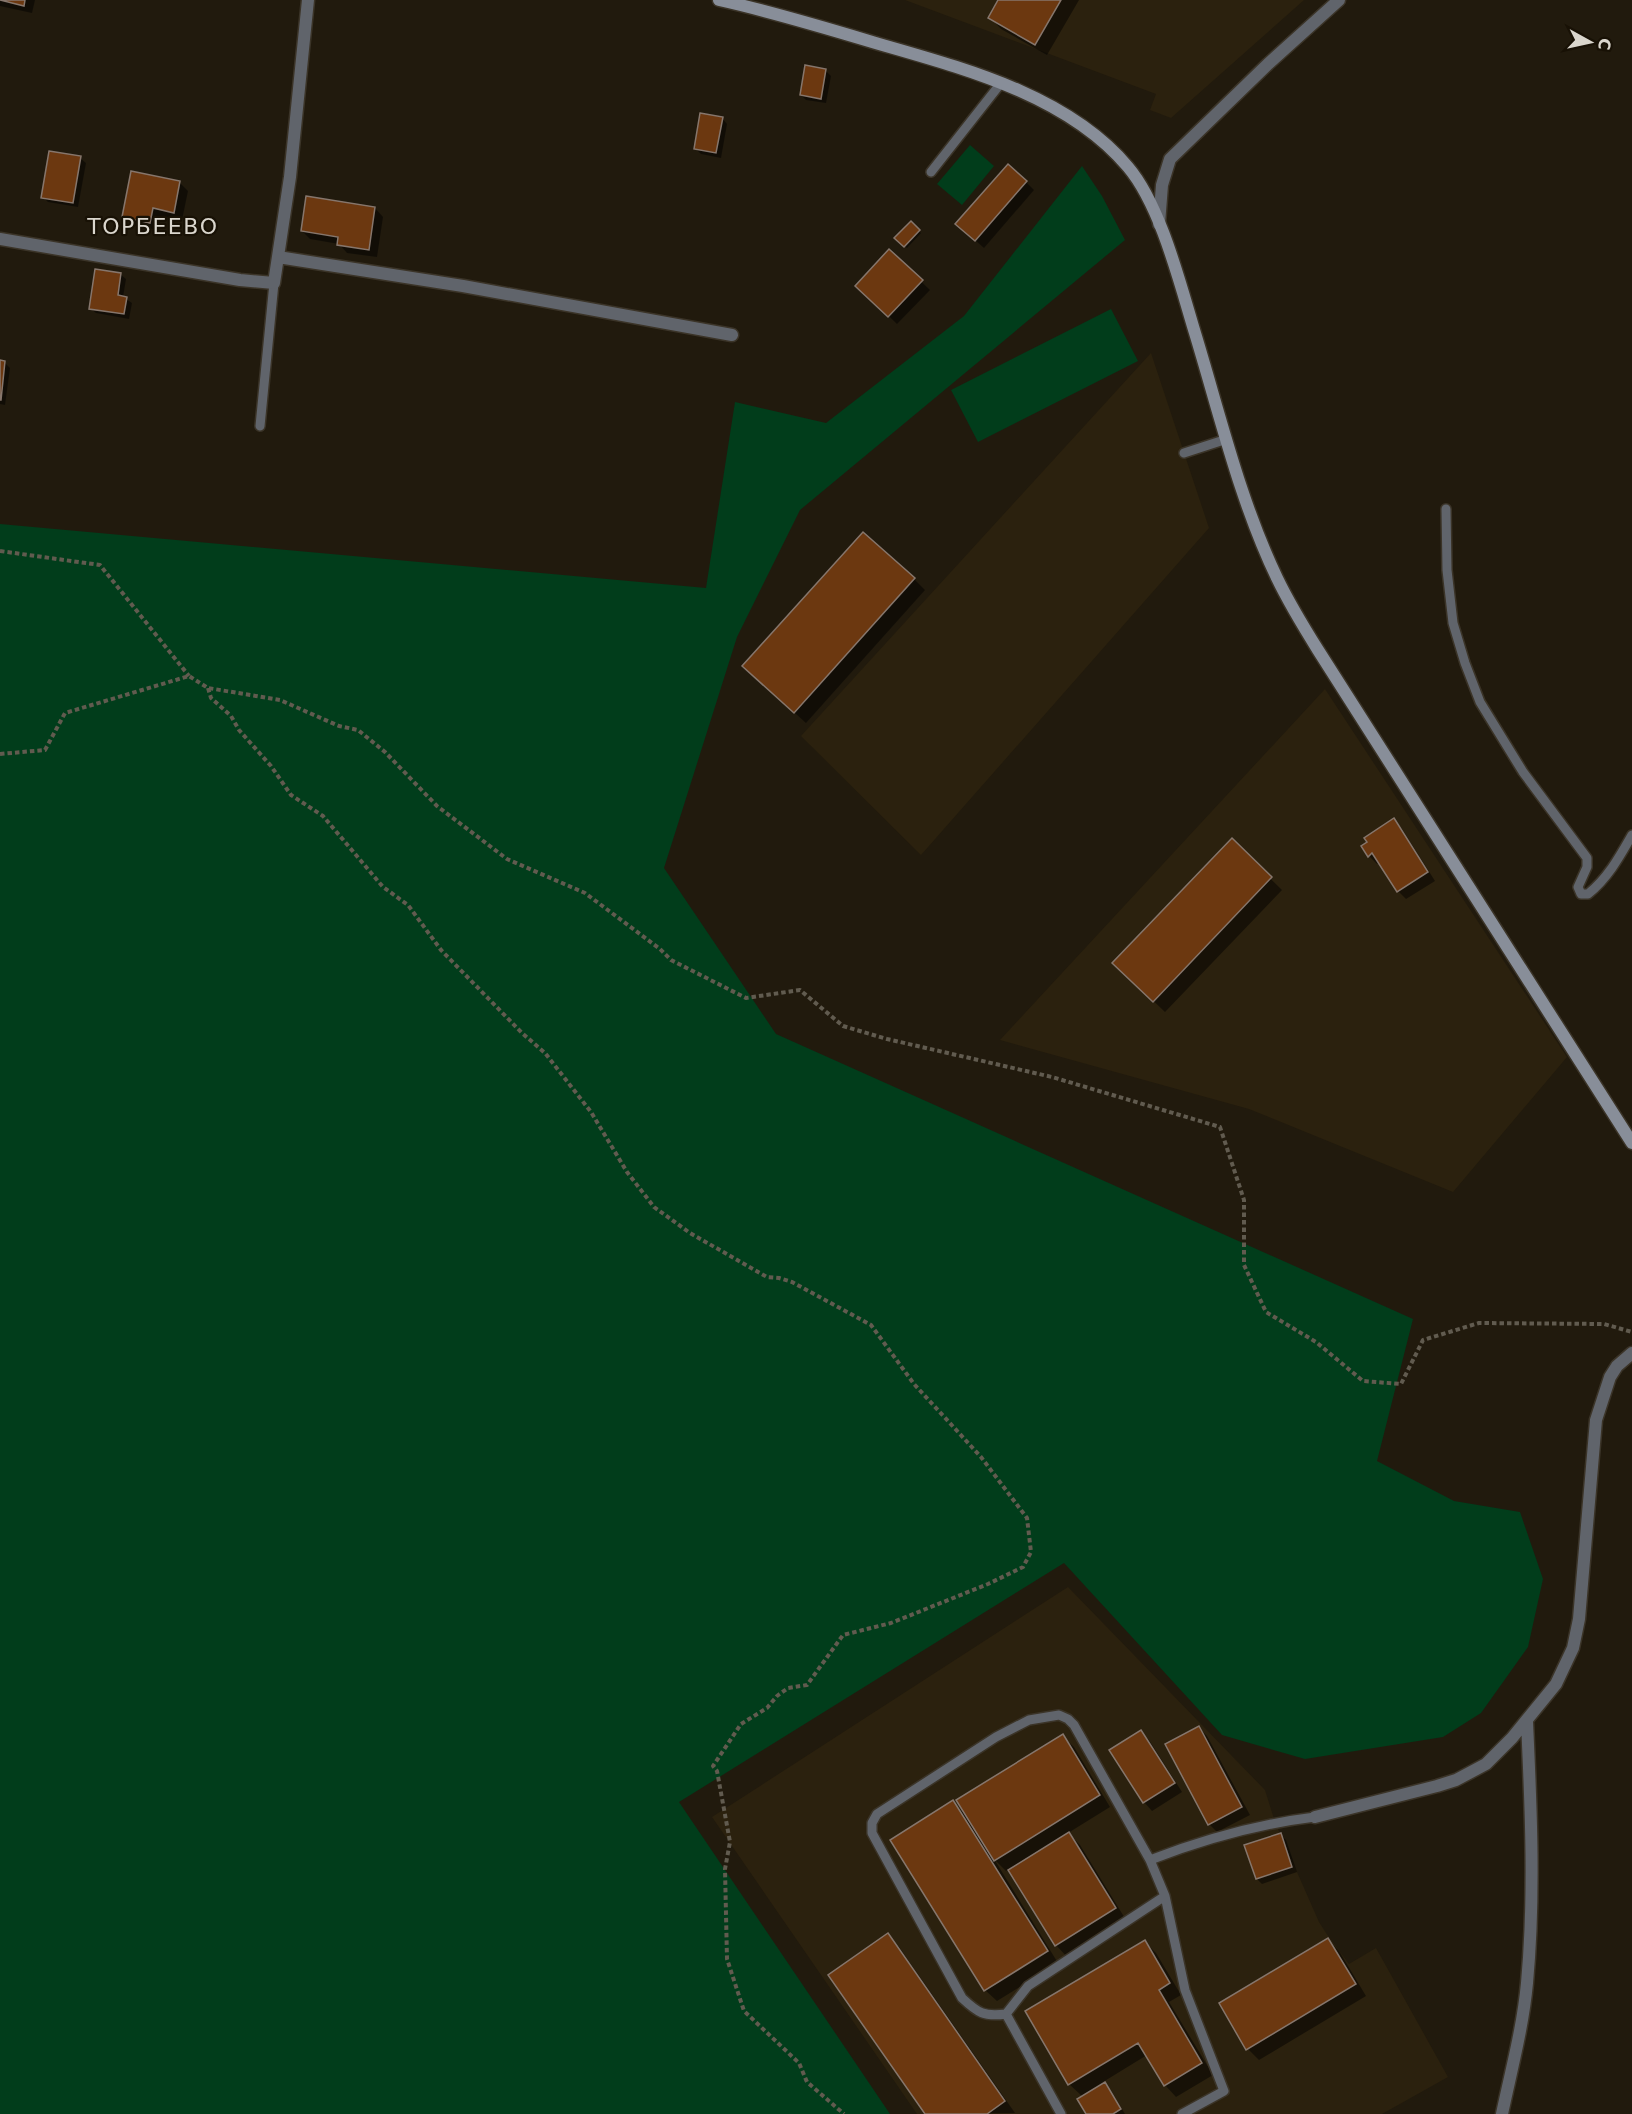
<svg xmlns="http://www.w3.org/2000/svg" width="1632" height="2114" font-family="'DejaVu Sans',sans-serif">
  <rect width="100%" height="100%" fill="#211a0d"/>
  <!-- built -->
  <path fill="#2b210e" d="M 905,0 L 1304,0 L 1171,118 L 1150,110 L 1156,94 Z
    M 1151,353 L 1209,528 L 921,855 L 801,736 Z
    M 1325,689 L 1567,1057 L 1453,1192 L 1249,1109 L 1000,1040 Z
    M 1068,1587 L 1265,1790 L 1275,1822 L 1319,1922 L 1326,1933 L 1349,1964 L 1376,1948 L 1448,2077 L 1382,2114 L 917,2114 L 712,1817 Z"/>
  <!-- green -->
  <path fill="#013d1b" d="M 970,145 L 994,166 L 962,205 L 937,184 Z
    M 1082,166 L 1102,196 L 1125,240 L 800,510 L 737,637 L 664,868 L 776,1034 L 1413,1319 L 1377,1461 L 1454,1501 L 1520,1512 L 1543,1579 L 1528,1647 L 1481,1713 L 1443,1737 L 1305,1759 L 1222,1735 L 1064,1563 L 679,1802 L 890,2114 L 0,2114 L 0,524 L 706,588 L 735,402 L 826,423 L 964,316 Z
    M 1111,309 L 1138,361 L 978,442 L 951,390 Z"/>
  <!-- shadow -->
  <path fill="#0007" d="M 0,0 L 35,0 L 32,13 L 0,6 Z
    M 1000,0 L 1079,0 L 1047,55 L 1001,29 L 990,17 Z
    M 825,70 L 831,76 L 826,103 L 806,100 L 801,95 Z
    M 722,118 L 727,124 L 721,158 L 701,154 L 696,149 Z
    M 80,158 L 86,163 L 78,207 L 48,202 L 43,197 Z
    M 1026,182 L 1034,190 L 984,248 L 966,232 Z
    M 180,183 L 188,191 L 182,220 L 161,216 L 158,230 L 132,225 L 124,217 Z
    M 375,208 L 383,217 L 377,257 L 347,253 L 339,244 L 310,239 L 302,231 Z
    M 911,223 L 921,233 L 907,248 L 897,238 Z
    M 889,251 L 930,290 L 897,324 L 857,285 Z
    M 120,274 L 126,279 L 123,297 L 132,303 L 129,319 L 96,313 L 90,308 Z
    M 0,362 L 4,362 L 10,368 L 5,405 L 0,404 Z
    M 914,579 L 925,590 L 806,723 L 755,677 Z
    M 1394,820 L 1402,829 L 1435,881 L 1406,899 L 1398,891 L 1380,862 L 1377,864 L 1369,856 Z
    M 1232,841 L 1282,890 L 1165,1012 L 1114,963 Z
    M 1199,1728 L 1207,1736 L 1250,1815 L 1217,1832 L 1209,1824 Z
    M 1141,1732 L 1149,1740 L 1182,1792 L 1152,1811 L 1144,1802 L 1112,1751 Z
    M 1062,1736 L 1074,1747 L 1110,1807 L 1068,1833 L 1080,1845 L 1126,1920 L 1067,1957 L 1056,1945 L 1009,1869 L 1006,1871 L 994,1859 L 1058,1963 L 997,2001 L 985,1990 L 892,1841 L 953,1802 L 967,1816 Z
    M 1281,1835 L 1286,1840 L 1297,1872 L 1262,1884 L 1257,1879 Z
    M 887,1935 L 899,1947 L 1015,2113 L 927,2114 Z
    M 1328,1939 L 1339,1951 L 1366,1996 L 1259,2060 L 1248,2049 L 1221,2004 Z
    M 1144,1941 L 1156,1953 L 1181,1995 L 1169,2002 L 1213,2075 L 1176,2097 L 1165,2085 L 1147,2055 L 1103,2082 L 1110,2089 L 1125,2114 L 1088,2114 L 1083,2097 L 1069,2084 Z"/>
  <!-- building -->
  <path fill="#6c3810" stroke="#86766c" stroke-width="1.5" d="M 0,0 L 25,0 L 24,6 Z
    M 998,0 L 1061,0 L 1035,45 L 988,18 Z
    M 805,65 L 826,69 L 821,99 L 800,95 Z
    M 700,113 L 723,117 L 716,153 L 694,149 Z
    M 49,151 L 81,156 L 73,203 L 41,198 Z
    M 1008,164 L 1027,181 L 975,241 L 955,224 Z
    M 131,171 L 180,181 L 174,213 L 153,208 L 150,223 L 122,217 Z
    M 306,196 L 375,207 L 369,250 L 337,245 L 338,237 L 301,231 Z
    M 911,221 L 920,230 L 904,247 L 894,238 Z
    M 889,249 L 923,280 L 888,317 L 855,286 Z
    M 95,269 L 121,273 L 118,295 L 127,297 L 124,314 L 89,309 Z
    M 0,360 L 5,361 L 1,400 L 0,400 Z
    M 863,532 L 915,578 L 794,713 L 742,666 Z
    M 1394,818 L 1428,872 L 1397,892 L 1372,853 L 1368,857 L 1361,846 L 1367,842 L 1364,838 Z
    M 1232,838 L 1272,877 L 1153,1002 L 1112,963 Z
    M 1199,1726 L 1242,1807 L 1208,1825 L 1165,1744 Z
    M 1141,1730 L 1175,1783 L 1143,1803 L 1109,1750 Z
    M 1063,1734 L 1100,1795 L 994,1861 L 956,1800 Z
    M 953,1800 L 1048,1951 L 984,1991 L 890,1840 Z
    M 1069,1832 L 1116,1908 L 1055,1946 L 1008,1870 Z
    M 1281,1833 L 1292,1867 L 1256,1879 L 1244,1845 Z
    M 888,1933 L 1005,2101 L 987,2114 L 925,2114 L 828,1975 Z
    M 1328,1938 L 1356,1984 L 1246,2050 L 1219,2003 Z
    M 1145,1940 L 1170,1983 L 1159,1990 L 1202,2063 L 1164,2086 L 1138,2043 L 1068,2085 L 1025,2011 Z
    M 1105,2082 L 1121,2109 L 1113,2114 L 1086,2114 L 1077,2099 Z"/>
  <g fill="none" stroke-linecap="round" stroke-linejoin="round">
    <!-- lane casing -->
    <g stroke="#3b3428" stroke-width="12">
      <path id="lane" d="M 931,172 L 1001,83
        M 260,426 L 274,283
        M 1184,453 L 1227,439
        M 1446,509 L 1447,570 L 1453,623 L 1465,663 L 1480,702 L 1523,772 L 1587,858 L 1587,867 L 1578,887 L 1581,894 L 1588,894 C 1608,878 1620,856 1632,835
        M 1006,2014 C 984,2017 978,2013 962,1998 L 872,1833 L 872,1823 L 877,1814 L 996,1737 L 1029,1720 L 1059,1715 L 1068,1719 L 1074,1725 L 1150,1860
        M 1061,2114 L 1006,2014 L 1028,1986 L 1165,1896
        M 1182,2114 L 1224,2091 L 1185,1990 L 1165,1896 L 1150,1860 C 1204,1839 1258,1824 1315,1817"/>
    </g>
    <!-- street casing -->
    <g stroke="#3b3428" stroke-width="15">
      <path id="street" d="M 1159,224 L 1162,185 L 1170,159 L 1268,64 L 1339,0
        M 0,239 L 240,280 L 274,283 L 290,177 L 308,0
        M 278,257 L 463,286 L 732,335
        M 1315,1817 L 1437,1786 L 1456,1780 L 1486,1764 L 1512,1738 L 1556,1684 L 1573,1648 L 1579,1619 L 1596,1420 L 1610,1377 L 1617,1366 L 1632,1353
        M 1502,2114 C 1511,2071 1523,2027 1527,1983 C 1535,1897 1531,1808 1527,1722"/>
    </g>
    <!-- secondary casing -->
    <g stroke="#3b3428" stroke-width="15">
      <path id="secondary" d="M 719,0 C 769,11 819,26 869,41 C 958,67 1066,93 1128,167 C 1161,206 1180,284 1195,333 C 1220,415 1240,501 1277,578 C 1289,603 1303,626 1318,650 L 1632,1143"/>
    </g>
    <!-- path -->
    <path stroke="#615b4f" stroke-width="4" stroke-dasharray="4.5 3" stroke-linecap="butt" d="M 0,551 L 100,565 L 189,676
      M 208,688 L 211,698 L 231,716 L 239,730 L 271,766 L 291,795 L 323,816 L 383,887 L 408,905 L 441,950 L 522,1033 L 545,1053 L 591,1112 L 627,1172 L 654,1207 L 690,1233 L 767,1277 L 779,1278 L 792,1282 L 871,1325 L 914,1384 L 981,1457 L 1027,1518 L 1031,1552 L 1023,1567 L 988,1584 L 891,1623 L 843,1635 L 807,1685 L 788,1688 L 777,1696 L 767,1708 L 741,1724 L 713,1766 L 717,1771 L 730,1842 L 725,1869 L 727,1959 L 744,2011 L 799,2063 L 807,2082 L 844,2114
      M 0,754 L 45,750 L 65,713 L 189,676 L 208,688 L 280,700 L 339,726 L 358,730 L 385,752 L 437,806 L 507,859 L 585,893 L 660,949 L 671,960 L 746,998 L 800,990 L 843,1026 L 887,1039 L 1052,1077 L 1220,1127 L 1244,1200 L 1244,1265 L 1266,1312 L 1316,1342 L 1363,1381 L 1401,1384 L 1423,1340 L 1479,1323 L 1604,1324 L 1632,1332"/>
    <!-- lane -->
    <use href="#lane" stroke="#60646b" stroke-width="9"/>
    <!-- street -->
    <use href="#street" stroke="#60646b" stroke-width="12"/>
    <!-- secondary -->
    <use href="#secondary" stroke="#888e99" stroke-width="12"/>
  </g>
  <g text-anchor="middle" stroke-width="4.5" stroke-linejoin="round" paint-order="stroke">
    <!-- quarter labels -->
    <g font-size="22" letter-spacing="1.5" fill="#dad6cd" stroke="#181105">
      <text x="153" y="234">ТОРБЕЕВО</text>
    </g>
  </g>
  <!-- north arrow -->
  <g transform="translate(1590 42) rotate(98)" stroke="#181105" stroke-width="4.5" paint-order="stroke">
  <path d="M0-4.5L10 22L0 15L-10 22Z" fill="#dad6cd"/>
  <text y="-9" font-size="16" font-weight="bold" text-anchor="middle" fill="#dad6cd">С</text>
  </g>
</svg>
